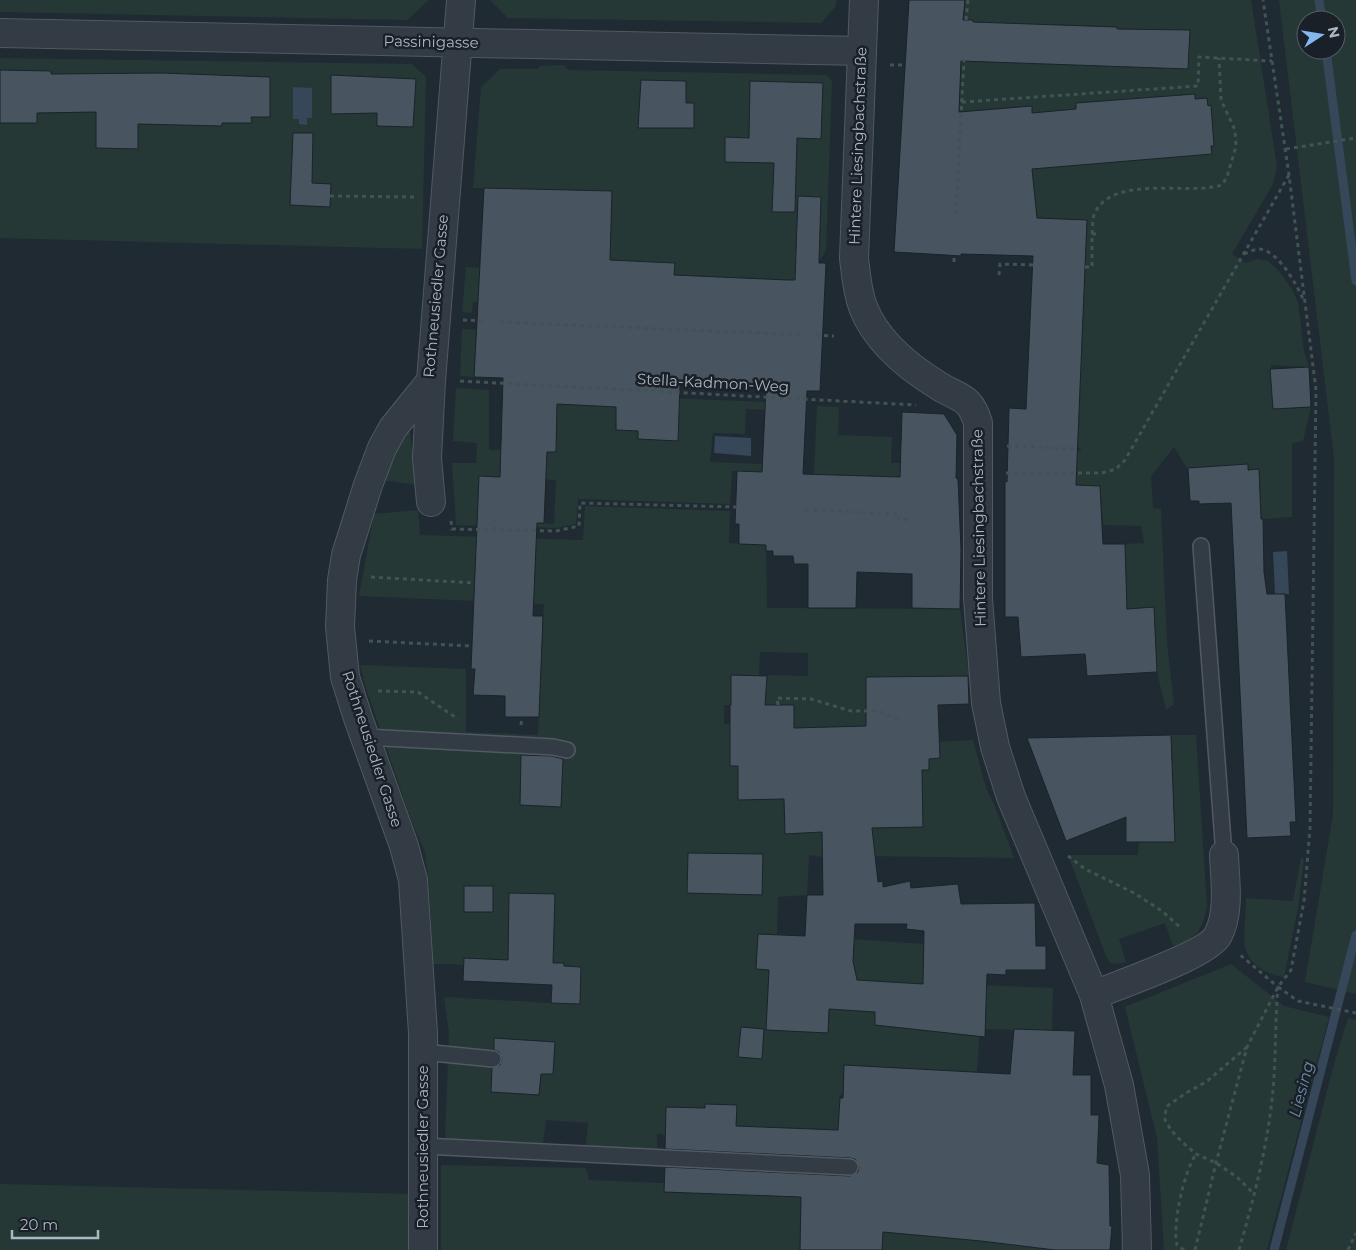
<svg xmlns="http://www.w3.org/2000/svg" width="1356" height="1250" font-family="Montserrat,sans-serif">
  <rect width="100%" height="100%" fill="#202a33"/>
  <!-- green -->
  <path fill="#253836" fill-rule="evenodd" d="M 0,0 L 429,0 L 407,20 L 0,12 Z
    M 490,0 L 836,0 L 836,6 L 821,23 L 508,18 Z
    M 965,0 L 1251,0 L 1277,166 L 1273,184 L 1232,254 L 1246,263 L 1257,259 L 1268,261 L 1280,272 L 1291,288 L 1298,302 L 1304,351 L 1309,367 L 1271,365 L 1273,409 L 1311,407 L 1303,441 L 1292,443 L 1292,517 L 1251,520 L 1258,469 L 1188,470 L 1174,447 L 1151,476 L 1153,508 L 1161,509 L 1167,643 L 1174,704 L 1166,710 L 1157,672 L 1154,607 L 1080,612 L 1085,600 L 1127,599 L 1125,544 L 1144,543 L 1141,526 L 1103,525 L 1100,486 L 1006,480 L 1009,449 L 1082,451 L 1077,446 L 1087,220 L 953,214 Z
    M 1279,0 L 1356,0 L 1356,994 L 1305,982 L 1333,815 L 1334,458 ZM 1306,20 L 1336,20 L 1336,50 L 1306,50 Z
    M 0,58 L 412,64 L 426,77 L 422,249 L 0,238 Z
    M 564,65 L 569,70 L 827,75 L 832,82 L 826,251 L 806,281 L 788,280 L 787,299 L 680,294 L 629,261 L 615,260 L 479,302 L 473,302 L 472,313 L 462,312 L 466,267 L 480,268 L 484,188 L 473,188 L 481,87 L 500,69 L 537,69 L 541,66 Z
    M 462,329 L 477,330 L 474,377 L 460,376 Z
    M 456,388 L 489,390 L 489,450 L 501,450 L 503,391 L 766,402 L 766,410 L 746,409 L 745,434 L 713,433 L 710,462 L 763,464 L 763,472 L 732,471 L 730,504 L 578,499 L 576,524 L 556,528 L 506,526 L 506,521 L 554,524 L 556,480 L 479,476 L 482,526 L 456,525 L 452,463 L 476,463 L 477,443 L 453,441 Z
    M 817,406 L 839,407 L 838,435 L 892,437 L 891,463 L 905,463 L 905,477 L 814,475 Z
    M 406,430 L 410,433 L 417,485 L 382,480 L 390,460 Z
    M 585,506 L 730,511 L 729,543 L 766,545 L 767,608 L 960,609 L 969,676 L 866,677 L 866,706 L 871,726 L 816,727 L 817,772 L 929,770 L 929,759 L 939,742 L 973,740 L 986,788 L 995,806 L 1014,858 L 860,856 L 859,826 L 881,828 L 923,827 L 923,807 L 800,810 L 822,831 L 822,857 L 809,855 L 807,895 L 778,897 L 777,934 L 924,944 L 931,983 L 1053,988 L 1052,1031 L 980,1029 L 977,1072 L 857,1080 L 843,1092 L 839,1098 L 857,1131 L 1099,1115 L 1098,1163 L 1069,1187 L 994,1214 L 1112,1226 L 1110,1250 L 441,1250 L 441,1165 L 586,1168 L 589,1180 L 902,1193 L 906,1150 L 657,1134 L 657,1157 L 585,1151 L 588,1123 L 546,1120 L 543,1144 L 445,1139 L 449,1033 L 444,997 L 551,1003 L 553,973 L 451,964 L 433,964 L 429,885 L 425,852 L 411,820 L 367,691 L 360,665 L 466,669 L 466,732 L 538,735 L 544,604 L 359,596 L 374,514 L 418,510 L 420,535 L 583,540 ZM 760,652 L 808,653 L 808,676 L 767,675 L 765,705 L 783,799 L 738,800 L 738,766 L 730,766 L 734,724 L 724,724 L 724,705 L 731,705 L 731,675 L 759,676 Z
    M 1171,735 L 1196,735 L 1207,906 C 1203,930 1196,939 1173,946 L 1165,923 L 1119,939 L 1126,962 L 1116,964 L 1110,963 L 1106,956 L 1068,855 L 1138,855 L 1139,842 L 1175,842 Z
    M 1301,857 L 1304,859 L 1298,908 L 1284,977 C 1268,975 1250,965 1245,948 C 1243,940 1246,908 1246,898 L 1293,901 Z
    M 1231,964 L 1284,1006 L 1329,1017 L 1267,1250 L 1164,1250 L 1157,1138 L 1125,1007 Z
    M 1348,1018 L 1356,1020 L 1356,1250 L 1286,1250 L 1334,1064 Z
    M 0,1184 L 412,1194 L 413,1250 L 0,1250 Z"/>
  <!-- water -->
  <path fill="#354759" d="M 293,87 L 312,88 L 312,118 L 307,118 L 307,125 L 299,124 L 299,119 L 293,119 Z
    M 715,436 L 751,438 L 751,456 L 714,453 Z
    M 1287,551 L 1289,594 L 1275,594 L 1273,552 Z"/>
  <g fill="none" stroke-linecap="round" stroke-linejoin="round">
    <!-- stream -->
    <path stroke="#354759" stroke-width="9" d="M 1319,0 L 1322,20
      M 1326,50 L 1356,281
      M 1274,1250 L 1356,935"/>
  </g>
  <!-- building -->
  <path fill="#48545f" stroke="#1b222a" fill-rule="evenodd" d="M 909,0 L 965,0 L 963,20 L 973,20 L 973,22 L 1117,27 L 1117,29 L 1190,30 L 1188,69 L 961,61 L 959,112 L 1032,106 L 1032,113 L 1076,109 L 1076,103 L 1195,94 L 1195,99 L 1207,98 L 1208,106 L 1211,105 L 1214,146 L 1211,146 L 1212,154 L 1032,169 L 1037,218 L 1087,220 L 1076,485 L 1100,486 L 1103,544 L 1125,544 L 1127,609 L 1154,607 L 1157,672 L 1087,676 L 1085,654 L 1021,657 L 1018,617 L 1005,617 L 1005,481 L 1007,482 L 1009,408 L 1026,409 L 1033,256 L 961,254 L 961,256 L 946,255 L 894,252 Z
    M 0,70 L 51,71 L 51,74 L 162,73 L 270,77 L 270,117 L 251,117 L 252,123 L 222,123 L 222,126 L 138,124 L 138,149 L 96,148 L 96,112 L 37,113 L 37,123 L 0,123 Z
    M 331,75 L 416,79 L 413,127 L 377,126 L 377,113 L 331,114 Z
    M 641,80 L 686,81 L 686,103 L 694,103 L 694,128 L 638,128 Z
    M 750,81 L 823,83 L 821,139 L 797,138 L 795,212 L 772,212 L 774,163 L 725,162 L 725,137 L 749,138 Z
    M 293,133 L 313,133 L 312,183 L 331,184 L 330,207 L 290,205 Z
    M 484,188 L 612,191 L 610,260 L 675,263 L 674,275 L 788,280 L 795,280 L 798,196 L 821,197 L 819,263 L 826,263 L 820,391 L 807,391 L 803,474 L 900,477 L 902,412 L 944,414 L 957,435 L 956,478 L 958,479 L 961,549 L 960,609 L 912,608 L 912,574 L 857,572 L 856,608 L 808,608 L 808,564 L 794,564 L 793,556 L 773,556 L 773,551 L 766,551 L 766,545 L 739,544 L 739,524 L 735,524 L 737,471 L 762,472 L 766,389 L 680,385 L 678,441 L 638,439 L 638,431 L 616,430 L 616,407 L 557,404 L 556,452 L 547,452 L 544,523 L 537,523 L 533,616 L 543,616 L 539,717 L 505,717 L 505,696 L 473,695 L 475,669 L 471,669 L 479,476 L 500,477 L 503,378 L 474,377 Z
    M 1309,367 L 1311,407 L 1273,409 L 1270,369 Z
    M 1248,464 L 1248,470 L 1259,469 L 1261,519 L 1263,519 L 1264,572 L 1267,594 L 1285,594 L 1296,822 L 1290,822 L 1291,836 L 1247,838 L 1231,503 L 1199,504 L 1199,501 L 1190,501 L 1188,468 Z
    M 731,675 L 767,676 L 765,705 L 794,705 L 794,728 L 866,726 L 866,677 L 968,676 L 969,704 L 938,705 L 940,758 L 929,759 L 929,770 L 922,770 L 923,827 L 872,828 L 878,882 L 883,881 L 883,887 L 910,881 L 911,888 L 958,884 L 961,904 L 1035,903 L 1036,946 L 1046,946 L 1046,970 L 1006,970 L 1006,975 L 987,974 L 985,1037 L 875,1025 L 875,1012 L 829,1009 L 828,1033 L 766,1030 L 769,970 L 756,969 L 758,934 L 805,936 L 807,895 L 823,895 L 822,832 L 785,834 L 784,799 L 738,800 L 738,766 L 730,766 L 730,705 L 731,705 ZM 855,924 L 907,924 L 906,929 L 924,931 L 923,984 L 857,980 L 853,961 Z
    M 1171,735 L 1175,842 L 1126,842 L 1126,817 L 1066,841 L 1027,738 Z
    M 521,755 L 552,756 L 563,759 L 561,807 L 520,805 Z
    M 688,853 L 763,854 L 762,895 L 687,893 Z
    M 464,886 L 493,886 L 493,912 L 464,912 Z
    M 509,893 L 555,894 L 553,963 L 564,963 L 564,966 L 581,967 L 580,1004 L 551,1003 L 552,985 L 463,981 L 464,958 L 508,960 Z
    M 741,1027 L 764,1029 L 762,1059 L 738,1057 Z
    M 1014,1029 L 1075,1031 L 1073,1075 L 1091,1075 L 1091,1115 L 1099,1115 L 1097,1163 L 1109,1165 L 1110,1226 L 1112,1226 L 1110,1250 L 1055,1250 L 981,1241 L 883,1232 L 882,1250 L 800,1250 L 801,1197 L 664,1192 L 665,1167 L 850,1176 L 858,1172 L 859,1167 L 855,1159 L 850,1158 L 665,1149 L 666,1107 L 705,1108 L 705,1104 L 737,1105 L 736,1126 L 838,1130 L 840,1098 L 843,1098 L 844,1065 L 1010,1074 Z
    M 494,1038 L 555,1042 L 553,1074 L 541,1074 L 539,1095 L 491,1092 L 492,1068 L 500,1065 L 502,1059 L 499,1052 L 494,1050 Z"/>
  <g fill="none" stroke-linecap="round" stroke-linejoin="round">
    <!-- lane casing -->
    <g stroke="#515962" stroke-width="18">
      <path id="lane" d="M 1201,546 L 1224,855
        M 365,737 L 553,747 L 567,750
        M 423,1052 L 493,1059
        M 423,1146 L 850,1167"/>
    </g>
    <!-- street casing -->
    <g stroke="#515962" stroke-width="30">
      <path id="street" d="M 864,0 L 854,258 C 856,275 857,291 863,307 C 876,341 908,367 939,386 C 960,399 970,396 978,423 L 978,598 L 986,703 L 995,747 L 1011,797 L 1094,995 L 1119,1085 L 1135,1175 L 1137,1250
        M 0,33 L 862,51
        M 431,381 L 427,458 L 431,502
        M 1094,995 C 1118,985 1209,954 1218,935 C 1230,912 1225,880 1224,855
        M 423,1250 L 423,1033 L 413,880 L 404,846 L 358,718 L 345,677 L 340,627 L 342,580 L 346,555 L 368,485 L 382,448 L 393,428 L 431,381 L 461,0"/>
    </g>
    <!-- path -->
    <path stroke="#415354" stroke-width="3" stroke-dasharray="4 4" stroke-linecap="butt" d="M 966,20 L 968,0
      M 890,65 L 904,65
      M 962,102 L 1198,86 L 1199,57 L 1272,61
      M 1286,149 L 1356,138
      M 330,196 L 417,197
      M 956,214 L 964,59
      M 1092,234 C 1093,228 1092,220 1094,215 C 1111,173 1189,196 1222,185 L 1227,177 L 1236,146 L 1235,130 L 1221,100 L 1219,58
      M 1244,254 C 1249,252 1255,249 1259,249 C 1278,250 1297,285 1304,301
      M 954,262 L 954,256
      M 1085,267 L 1092,267 L 1092,234 L 1100,234
      M 999,275 L 1000,264 L 1035,265
      M 463,320 L 487,321
      M 500,322 L 804,335
      M 816,335 L 834,336
      M 460,381 L 916,405
      M 1007,446 L 1075,449 L 1075,446
      M 1006,473 L 1102,473 L 1116,469 L 1125,460 L 1289,175
      M 805,510 L 898,514 L 898,519 L 910,520
      M 451,521 L 452,529 L 556,531 L 579,526 L 580,503 L 736,507
      M 495,530 L 495,521
      M 371,577 L 475,583
      M 369,641 L 472,646
      M 378,691 L 418,692 L 458,719
      M 778,705 L 777,698 L 811,699 L 851,711 L 879,711 L 898,720
      M 521,725 L 522,717
      M 1068,856 L 1085,869 L 1134,893 L 1162,911 L 1182,929
      M 1278,987 L 1298,1001 L 1356,1013
      M 1247,1047 L 1206,1082 L 1186,1093 L 1166,1107 L 1165,1120 L 1171,1130 L 1181,1141 L 1196,1154 L 1216,1163 L 1237,1177 L 1254,1194
      M 1184,1250 L 1177,1245 C 1172,1224 1184,1172 1196,1154
      M 1195,1250 L 1216,1163 L 1247,1047 L 1278,987 L 1291,970 L 1304,901 L 1310,828 L 1316,390 L 1289,175 L 1263,0
      M 1239,1250 C 1254,1198 1268,1144 1273,1090 C 1276,1056 1275,1022 1278,987 L 1239,954
      M 1348,1250 L 1356,1233"/>
    <!-- lane -->
    <use href="#lane" stroke="#333b44" stroke-width="15"/>
    <!-- street -->
    <use href="#street" stroke="#333b44" stroke-width="28"/>
  </g>
  <g text-anchor="middle" stroke-width="5" stroke-linejoin="round" paint-order="stroke">
    <!-- street labels -->
    <g font-size="15" fill="#adb6c1" stroke="#192028">
      <text transform="translate(431 42) rotate(1)" y="5">Passinigasse</text>
      <text transform="translate(858 146) rotate(-88)" y="5">Hintere Liesingbachstraße</text>
      <text transform="translate(436 296) rotate(-85)" y="5">Rothneusiedler Gasse</text>
      <text transform="translate(713 383) rotate(3)" y="5">Stella-Kadmon-Weg</text>
      <text transform="translate(979 528) rotate(-91)" y="5">Hintere Liesingbachstraße</text>
      <text transform="translate(372 749) rotate(72)" y="5">Rothneusiedler Gasse</text>
      <text transform="translate(423 1147) rotate(-90)" y="5">Rothneusiedler Gasse</text>
    </g>
    <!-- water labels -->
    <g font-size="16" font-style="italic" fill="#708aa3" stroke="#192028">
      <text transform="translate(1301 1089) rotate(-75)" y="6">Liesing</text>
    </g>
  </g>
  <!-- north arrow -->
  <g transform="translate(1321 35) rotate(78)"><circle r="24" fill="#192028" stroke="#545c65"/>
  <path d="M0-4L9 19L0 12L-9 19Z" fill="#85b6ee"/>
  <text y="-8" font-size="14" font-weight="bold" text-anchor="middle" fill="#adb6c1">N</text>
  </g>
  <!-- scale -->
  <path d="M12 1230v8h86v-8" fill="none" stroke="#adb6c1" stroke-width="2.5"/>
  <text x="20" y="1230" font-size="15" fill="#adb6c1" stroke="#192028" stroke-width="4" paint-order="stroke">20 m</text>
</svg>
